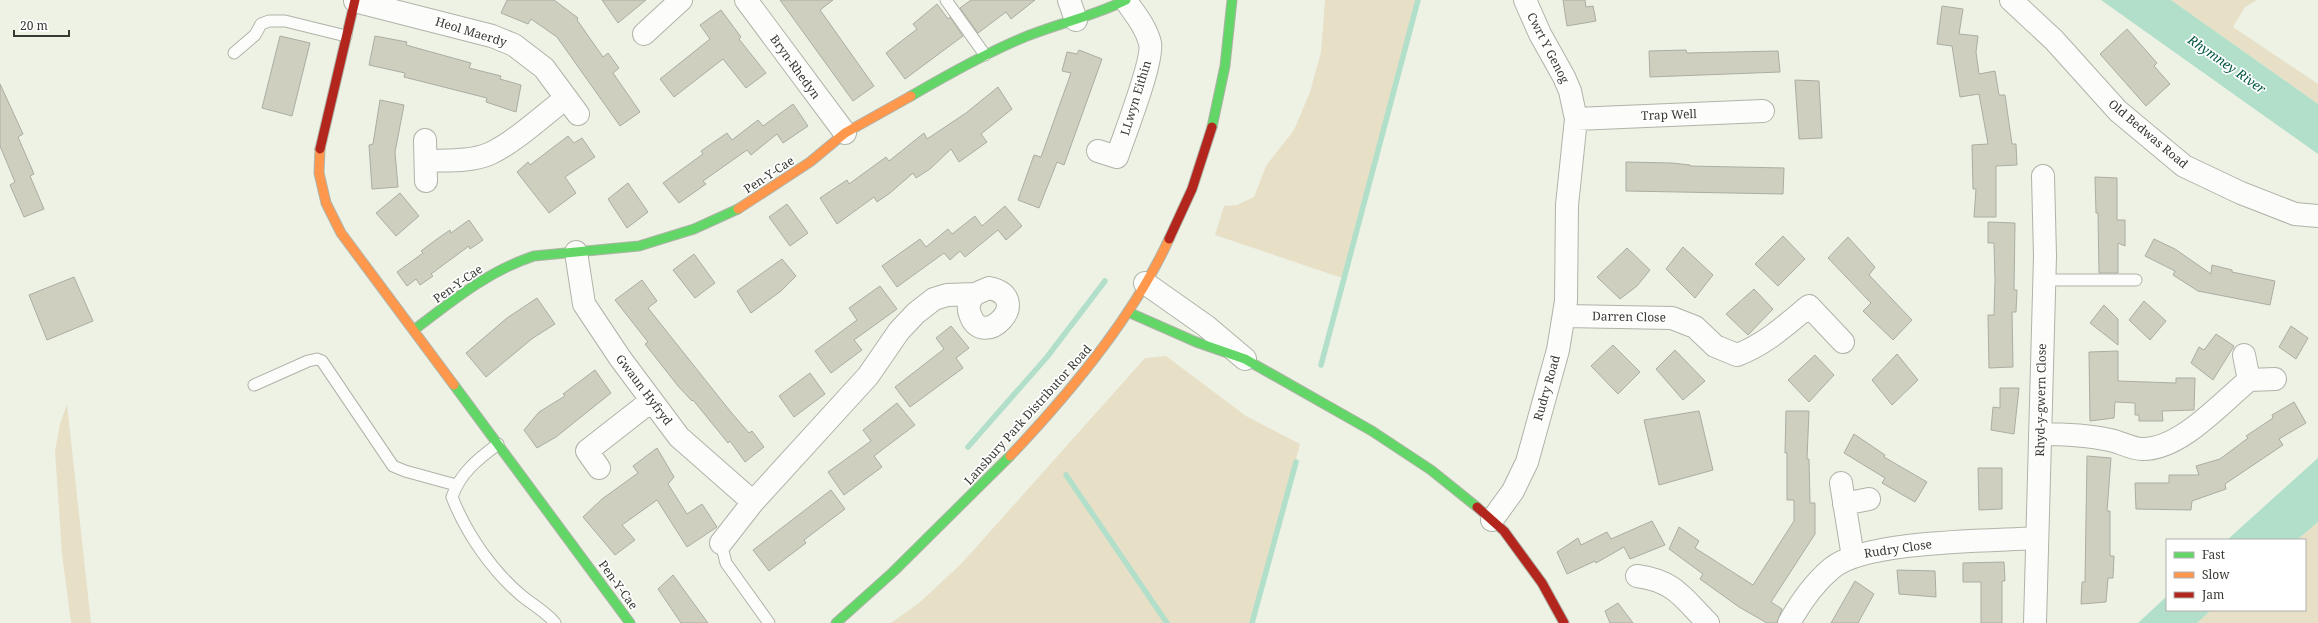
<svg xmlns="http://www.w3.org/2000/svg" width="2318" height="623" font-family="'Noto Serif',serif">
  <rect width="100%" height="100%" fill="#edf2e5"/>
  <!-- green -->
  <path fill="#e8dfc7" d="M 1325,0 L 1418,0 L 1345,279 L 1215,235 L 1224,206 L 1237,205 L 1254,197 L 1266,166 L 1294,130 L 1310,92 L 1321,52 Z
    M 2171,0 L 2257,0 L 2245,7 L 2233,27 L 2318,84 L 2318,104 Z
    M 1166,356 L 1246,416 L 1300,444 L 1252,623 L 891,623 L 919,603 L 962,563 L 1145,358 Z
    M 67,404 L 91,623 L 71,623 L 62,554 L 55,451 L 60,424 Z
    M 2318,522 L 2318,623 L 2197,623 L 2211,610 L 2305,610 L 2305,540 L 2297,540 Z"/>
  <!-- water -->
  <path fill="#b2dfca" d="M 2101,0 L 2171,0 L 2318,104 L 2318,154 Z
    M 2318,458 L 2318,522 L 2297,540 L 2227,540 Z
    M 2167,596 L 2167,610 L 2211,610 L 2197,623 L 2138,623 Z"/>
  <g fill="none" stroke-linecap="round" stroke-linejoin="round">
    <!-- stream -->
    <path stroke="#b2dfca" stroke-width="5.5" d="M 1321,365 L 1418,0
      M 968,447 L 1047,357 L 1105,281
      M 1066,475 L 1167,623
      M 1252,623 L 1296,462"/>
  </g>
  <!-- building -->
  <path fill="#cecfbe" stroke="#abada3" d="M 507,0 L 554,0 L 578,18 L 577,20 L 603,57 L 608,53 L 619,68 L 613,73 L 640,112 L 620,126 L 557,37 L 531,19 L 528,24 L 501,13 Z
    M 602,0 L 646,0 L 618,23 Z
    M 780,0 L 833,0 L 820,10 L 874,86 L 853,101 Z
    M 971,0 L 1035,0 L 1011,19 L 1006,12 L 978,33 L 960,8 Z
    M 1563,0 L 1585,0 L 1586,7 L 1593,6 L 1596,21 L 1567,26 Z
    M 937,4 L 948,19 L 950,17 L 963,36 L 905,79 L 886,53 L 917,29 L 913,24 Z
    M 1942,6 L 1963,9 L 1959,34 L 1978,36 L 1976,52 L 1979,74 L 1995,71 L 1999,95 L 2005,95 L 2012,144 L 2016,144 L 2017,165 L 1996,166 L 1996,217 L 1974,217 L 1976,189 L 1973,189 L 1972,145 L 1988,144 L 1979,94 L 1960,97 L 1952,46 L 1937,44 Z
    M 721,10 L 741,37 L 739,39 L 766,73 L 746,88 L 723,59 L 674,97 L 660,79 L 710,39 L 700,25 Z
    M 2127,29 L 2157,63 L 2154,66 L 2170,84 L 2146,106 L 2100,54 Z
    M 280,36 L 310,43 L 292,116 L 262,108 Z
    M 375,36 L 407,42 L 406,45 L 471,63 L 469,68 L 501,76 L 500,79 L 521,85 L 516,112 L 486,102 L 487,98 L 404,77 L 405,73 L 369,65 Z
    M 1079,50 L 1102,59 L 1064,165 L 1057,162 L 1039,208 L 1018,200 L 1034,155 L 1041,157 L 1071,73 L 1062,71 L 1067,52 L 1077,54 Z
    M 1686,50 L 1687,53 L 1778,51 L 1780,72 L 1650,77 L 1649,51 Z
    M 1795,80 L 1819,81 L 1822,138 L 1799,139 Z
    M 0,84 L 23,134 L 18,137 L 34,174 L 30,176 L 44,209 L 24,217 L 10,185 L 15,182 L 0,146 Z
    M 998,87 L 1012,109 L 981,134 L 987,142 L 959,162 L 951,149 L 930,169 L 916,178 L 913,173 L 890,193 L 877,202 L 874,197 L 837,224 L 820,198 L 847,180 L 849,184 L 886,157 L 889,161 L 924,133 L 927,139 L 966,113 Z
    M 380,100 L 404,105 L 395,152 L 398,187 L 372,189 L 369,145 L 373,144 Z
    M 793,104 L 808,126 L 783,143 L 777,134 L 751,155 L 747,150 L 703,181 L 706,184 L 679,203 L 663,183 L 703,154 L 701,151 L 727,133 L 732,140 L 758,120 L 763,126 Z
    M 568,136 L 574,143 L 582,138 L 595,157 L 565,177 L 576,193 L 549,213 L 517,172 L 528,162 L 530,165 Z
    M 1626,162 L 1672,163 L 1690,165 L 1690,166 L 1784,168 L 1783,194 L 1626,191 Z
    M 2095,177 L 2117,178 L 2117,220 L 2125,220 L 2125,246 L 2118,243 L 2118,273 L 2099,273 L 2098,213 L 2096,213 Z
    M 628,183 L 648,212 L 627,228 L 608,199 Z
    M 400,193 L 419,216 L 396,236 L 376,213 Z
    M 787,204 L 808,233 L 790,246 L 769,217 Z
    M 1005,206 L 1022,226 L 1006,240 L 998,230 L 965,257 L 960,251 L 950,260 L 944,253 L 897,287 L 882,266 L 920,239 L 926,247 L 948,229 L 952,234 L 975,216 L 982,226 Z
    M 469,220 L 483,240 L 470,249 L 469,246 L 431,274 L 433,276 L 420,285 L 416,279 L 407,286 L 397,272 L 423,253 L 421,251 L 437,239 L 450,230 L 451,233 Z
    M 1988,222 L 2015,223 L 2014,290 L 2017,290 L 2016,312 L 2012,312 L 2013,367 L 1989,368 L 1988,315 L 1994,315 L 1995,280 L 1994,243 L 1988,243 Z
    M 1783,236 L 1805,259 L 1778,286 L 1755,264 Z
    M 1848,237 L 1875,267 L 1869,275 L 1912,320 L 1893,340 L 1863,311 L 1871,303 L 1828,258 Z
    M 2154,239 L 2175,249 L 2211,274 L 2212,265 L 2232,270 L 2232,272 L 2275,281 L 2270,305 L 2198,291 L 2173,275 L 2175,271 L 2145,256 Z
    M 1683,247 L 1713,275 L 1695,298 L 1666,269 Z
    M 1627,248 L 1650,270 L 1637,286 L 1620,299 L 1597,277 Z
    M 694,254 L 715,283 L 695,298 L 673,270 Z
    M 782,259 L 796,276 L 781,291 L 751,313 L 737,291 Z
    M 74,277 L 93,321 L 47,340 L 29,295 Z
    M 642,280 L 657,301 L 648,308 L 730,411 L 749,433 L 752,431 L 764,447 L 745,462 L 730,441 L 728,443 L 693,400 L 692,401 L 678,386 L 645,344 L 648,342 L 615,300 Z
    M 880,286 L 897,309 L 854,340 L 862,350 L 831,373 L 815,351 L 857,320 L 849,308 Z
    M 1754,289 L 1773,309 L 1748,335 L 1726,314 Z
    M 537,298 L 555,324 L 533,338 L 486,377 L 466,353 L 507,318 Z
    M 2144,301 L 2166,321 L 2150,340 L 2129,320 Z
    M 2104,305 L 2118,319 L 2118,345 L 2090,323 Z
    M 951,326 L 969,348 L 956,358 L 963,368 L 910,407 L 895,387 L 944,349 L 936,338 Z
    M 2291,326 L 2308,338 L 2296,359 L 2279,347 Z
    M 2216,334 L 2234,346 L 2213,380 L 2191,363 L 2199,347 L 2204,350 Z
    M 1613,345 L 1640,372 L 1618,394 L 1591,366 Z
    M 1675,350 L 1705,381 L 1683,400 L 1656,369 Z
    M 2118,351 L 2118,381 L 2176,383 L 2176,378 L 2195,378 L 2194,410 L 2162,411 L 2163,421 L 2139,421 L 2139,415 L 2135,415 L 2135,403 L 2115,402 L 2114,418 L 2090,421 L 2089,352 Z
    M 1897,354 L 1918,380 L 1892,405 L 1872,380 Z
    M 1815,355 L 1834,375 L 1809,402 L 1788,380 Z
    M 595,370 L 611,393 L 556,437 L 537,448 L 524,430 L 539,412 L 565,396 L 563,394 Z
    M 810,373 L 825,394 L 794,417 L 779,396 Z
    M 2000,388 L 2019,388 L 2014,434 L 1991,430 L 1993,407 L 2000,408 Z
    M 2294,402 L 2306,423 L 2279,439 L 2283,445 L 2225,484 L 2226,489 L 2192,501 L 2191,510 L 2136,509 L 2135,483 L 2169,483 L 2169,475 L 2199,475 L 2196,466 L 2220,459 L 2248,438 L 2246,436 L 2273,418 L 2272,415 Z
    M 897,403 L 915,425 L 874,456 L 882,467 L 844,495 L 828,472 L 871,441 L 863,430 Z
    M 1699,411 L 1713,470 L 1659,485 L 1644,420 Z
    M 1786,411 L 1809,411 L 1807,459 L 1809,459 L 1810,503 L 1815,503 L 1815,534 L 1771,602 L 1782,609 L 1777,623 L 1767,623 L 1739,607 L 1700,579 L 1703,574 L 1669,549 L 1679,527 L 1699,541 L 1695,548 L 1753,585 L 1794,521 L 1794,500 L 1787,500 L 1787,453 L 1785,453 Z
    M 1854,434 L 1885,455 L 1884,457 L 1927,482 L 1915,502 L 1882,483 L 1885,478 L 1844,453 Z
    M 657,448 L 674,477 L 668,484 L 687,514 L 702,504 L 717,527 L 687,547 L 657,500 L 622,525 L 635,540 L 615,555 L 583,517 L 602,499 L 638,473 L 633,466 Z
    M 2087,456 L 2111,458 L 2107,511 L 2110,511 L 2110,556 L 2114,556 L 2113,578 L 2108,578 L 2106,602 L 2081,604 L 2082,582 L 2085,582 Z
    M 1978,468 L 2002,468 L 2002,509 L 1979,510 Z
    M 831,490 L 845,509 L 804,540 L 806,543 L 769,571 L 753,550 Z
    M 1652,521 L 1665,545 L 1630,559 L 1624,547 L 1596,563 L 1595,561 L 1567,574 L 1557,552 L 1578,538 L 1581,545 L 1607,532 L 1611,539 Z
    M 2004,562 L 2005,581 L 2002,581 L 2002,623 L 1981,623 L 1981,582 L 1963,582 L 1963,563 Z
    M 1897,570 L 1935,571 L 1936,597 L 1899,594 Z
    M 673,575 L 708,623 L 681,623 L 658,589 Z
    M 1855,581 L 1874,594 L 1858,623 L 1831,623 Z
    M 1618,603 L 1633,623 L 1610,623 L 1605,611 Z"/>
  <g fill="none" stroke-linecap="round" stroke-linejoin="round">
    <!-- lane casing -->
    <g stroke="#afb3a8" stroke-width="13">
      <path id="lane" d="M 946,0 L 985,55
        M 234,53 L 255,35 L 261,24 L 269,21 L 285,21 L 346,36
        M 2044,280 L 2136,280
        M 254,385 L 308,361 L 317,359 L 322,361 L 393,466 L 405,471 L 456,485
        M 498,444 C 478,459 460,473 452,497 C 466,533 492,571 522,596 C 533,605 546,612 555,623
        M 721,543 L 726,563 L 769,623"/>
    </g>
    <!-- street casing -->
    <g stroke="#afb3a8" stroke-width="24">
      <path id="street" d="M 746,0 L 845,133
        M 1069,0 L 1076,20
        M 2011,0 L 2054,40 L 2118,111 L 2184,166 L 2241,193 L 2295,214 L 2318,216
        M 355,1 L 492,36 L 514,45 L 544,68 L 578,114
        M 644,34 L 681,0
        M 1576,119 L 1763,111
        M 425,140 L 426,181
        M 1098,151 L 1117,157 C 1124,136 1154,60 1150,43 C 1146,27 1135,14 1126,1
        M 426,161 C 446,160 470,162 489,154 C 514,143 545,114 566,98
        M 576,252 L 584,304 L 620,358 L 679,437 L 753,502
        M 1145,283 L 1206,326 L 1245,359
        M 1565,316 L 1672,318 L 1695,327 L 1715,346 L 1737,355 C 1766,344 1786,325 1809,306 L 1843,342
        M 2249,380 L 2275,379
        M 2040,434 C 2064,434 2087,435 2110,440 C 2120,442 2132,449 2142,449 C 2180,450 2221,403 2249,380 L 2244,355
        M 599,468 L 587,451 L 651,401
        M 1841,483 L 1853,557
        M 1844,504 L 1869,499
        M 1492,520 L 1513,491 L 1527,462 L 1558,350 L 1566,301 L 1567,205 L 1576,119 L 1570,91 L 1564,77 L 1540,34 L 1525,0
        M 721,543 L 753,502 L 868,376 L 899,331 L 916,313 L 934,299 L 947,295 L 975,294 C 970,299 967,307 970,314 C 982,353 1036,298 989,288 L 975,294
        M 1637,576 C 1675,581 1683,598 1708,623
        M 1789,623 C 1800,603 1814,583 1832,568 C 1866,540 1990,541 2037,538
        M 2035,623 L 2045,256 L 2043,176"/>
    </g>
    <!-- fast casing -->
    <g stroke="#afb3a8" stroke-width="11">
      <path id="fast" d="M 911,96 C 947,75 982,55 1020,39 C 1055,24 1092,17 1126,0
        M 1212,127 L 1225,66 L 1232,0
        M 1128,312 L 1196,342 L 1245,359 L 1372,431 L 1431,470 L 1477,507
        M 414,330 C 452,301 488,271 534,256 L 639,246 L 694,229 L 738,209
        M 454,385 L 630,623
        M 836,623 L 893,572 L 1010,456"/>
    </g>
    <!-- slow casing -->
    <g stroke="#afb3a8" stroke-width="11">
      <path id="slow" d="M 320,149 L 319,173 L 326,203 L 341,233 L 454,385
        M 738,209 L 810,162 L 845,133 L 911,96
        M 1010,456 C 1070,393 1133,318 1169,239"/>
    </g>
    <!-- jam casing -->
    <g stroke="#afb3a8" stroke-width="11">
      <path id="jam" d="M 320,149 L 355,0
        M 1169,239 L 1192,189 L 1212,127
        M 1477,507 L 1504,531 L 1542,583 L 1564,623"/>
    </g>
    <!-- lane -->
    <use href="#lane" stroke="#fcfdfb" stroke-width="11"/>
    <!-- street -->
    <use href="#street" stroke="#fcfdfb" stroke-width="22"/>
    <!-- fast -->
    <use href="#fast" stroke="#63d668" stroke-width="9"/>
    <!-- slow -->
    <use href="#slow" stroke="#ff974d" stroke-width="9"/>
    <!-- jam -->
    <use href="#jam" stroke="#b3261e" stroke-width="9"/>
  </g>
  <g text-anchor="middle" stroke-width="3.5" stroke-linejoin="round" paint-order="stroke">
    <!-- street labels -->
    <g font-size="12" fill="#373a32" stroke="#fff">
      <text transform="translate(471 32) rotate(17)" y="4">Heol Maerdy</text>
      <text transform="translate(1548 48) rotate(63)" y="4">Cwrt Y Genog</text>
      <text transform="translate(795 67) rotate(54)" y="4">Bryn-Rhedyn</text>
      <text transform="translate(1136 98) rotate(-73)" y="4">LLwyn Eithin</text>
      <text transform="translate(1669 115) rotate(-2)" y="4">Trap Well</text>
      <text transform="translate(2148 134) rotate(40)" y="4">Old Bedwas Road</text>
      <text transform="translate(769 175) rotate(-33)" y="4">Pen-Y-Cae</text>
      <text transform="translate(458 284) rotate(-35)" y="4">Pen-Y-Cae</text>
      <text transform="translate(1629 317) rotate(1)" y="4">Darren Close</text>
      <text transform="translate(1547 388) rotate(-74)" y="4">Rudry Road</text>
      <text transform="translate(644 390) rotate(53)" y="4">Gwaun Hyfryd</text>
      <text transform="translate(2041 400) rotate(-89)" y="4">Rhyd-y-gwern Close</text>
      <text transform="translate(1028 415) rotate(-48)" y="4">Lansbury Park Distributor Road</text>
      <text transform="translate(1898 549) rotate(-8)" y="4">Rudry Close</text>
      <text transform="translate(618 585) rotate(54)" y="4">Pen-Y-Cae</text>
    </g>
    <!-- water labels -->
    <g font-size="13" font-style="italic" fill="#025841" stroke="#fff">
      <text transform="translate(2227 64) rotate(35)" y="5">Rhymney River</text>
    </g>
  </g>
  <!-- legend -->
  <rect x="2166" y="539" width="140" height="72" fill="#ffffff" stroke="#afb0ad"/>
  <rect x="2174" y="552" width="20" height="6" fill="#63d668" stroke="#afb0ad"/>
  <text x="2202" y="559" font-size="12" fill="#373a32">Fast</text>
  <rect x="2174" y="572" width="20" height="6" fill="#ff974d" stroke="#afb0ad"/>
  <text x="2202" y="579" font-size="12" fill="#373a32">Slow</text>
  <rect x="2174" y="592" width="20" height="6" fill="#b3261e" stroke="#afb0ad"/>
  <text x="2202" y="599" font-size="12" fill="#373a32">Jam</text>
  <!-- scale -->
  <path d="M14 30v6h55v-6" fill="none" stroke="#373a32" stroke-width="2"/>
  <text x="20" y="30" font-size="12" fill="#373a32" stroke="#ffffff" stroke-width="3" paint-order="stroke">20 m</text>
</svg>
